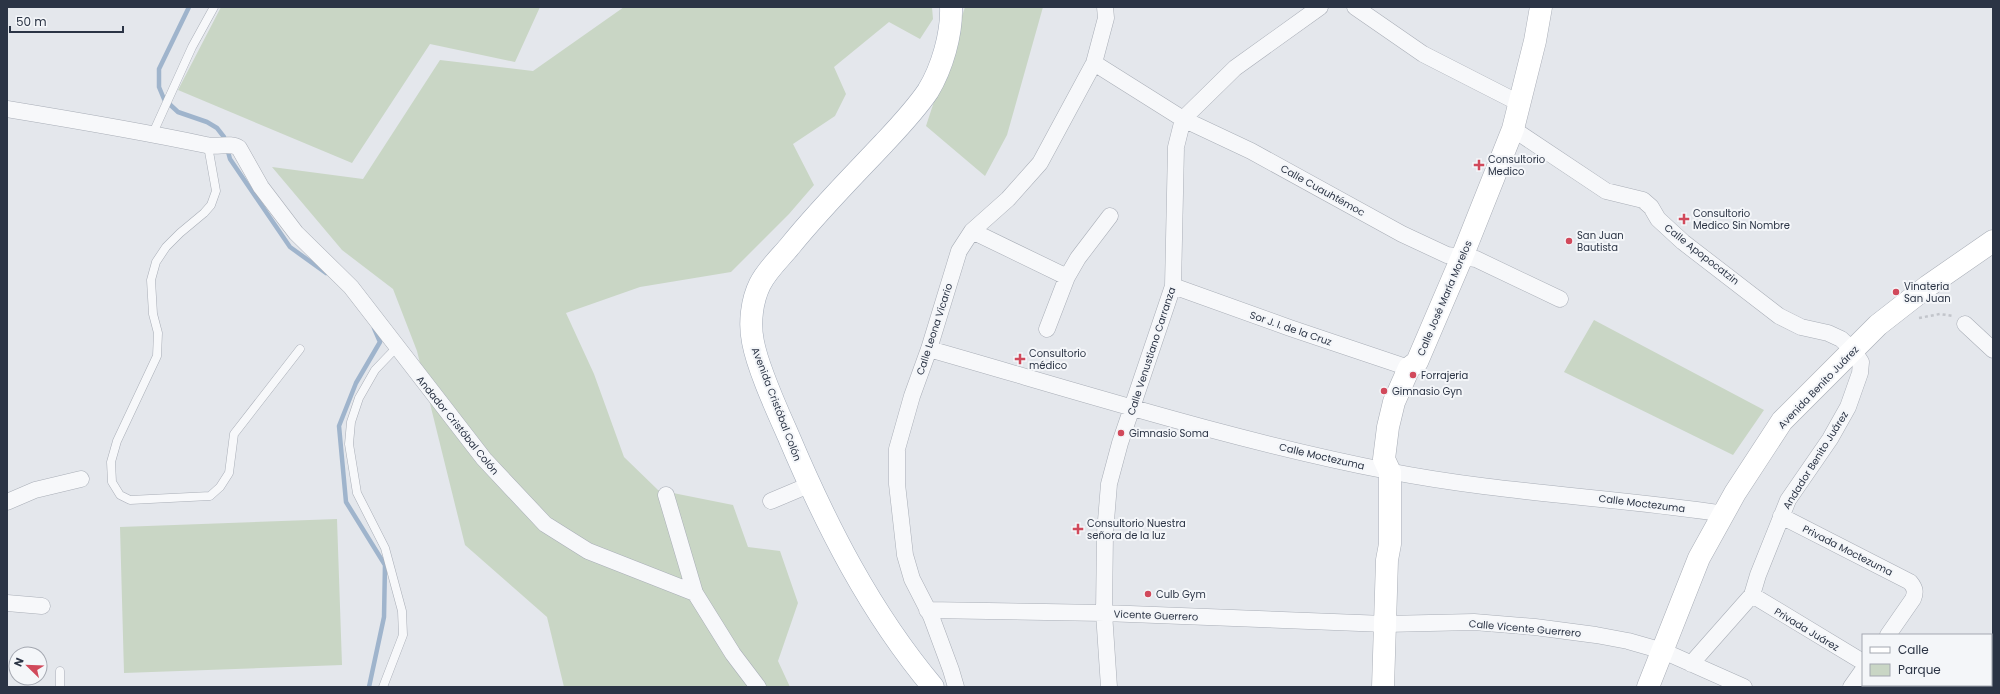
<svg xmlns="http://www.w3.org/2000/svg" width="2000" height="694" font-family="Poppins,sans-serif">
  <rect width="100%" height="100%" fill="#e4e7ec"/>
  <!-- green -->
  <path fill="#c9d6c5" d="M 221,7 L 540,7 L 515,62 L 430,44 L 352,163 L 178,90 Z
    M 624,7 L 932,7 L 933,19 L 920,39 L 889,22 L 834,67 L 846,94 L 835,116 L 793,144 L 814,185 L 789,214 L 731,272 L 640,287 L 566,313 L 594,374 L 624,457 L 658,490 L 733,505 L 748,547 L 780,551 L 798,603 L 778,661 L 790,687 L 564,687 L 547,617 L 465,545 L 417,351 L 393,289 L 342,250 L 272,167 L 363,179 L 440,60 L 533,71 Z
    M 965,7 L 1043,7 L 1007,135 L 985,176 L 926,126 Z
    M 1594,320 L 1764,410 L 1733,455 L 1564,372 Z
    M 337,519 L 342,665 L 124,673 L 120,527 Z"/>
  <g fill="none" stroke-linecap="round" stroke-linejoin="round">
    <!-- stream -->
    <path stroke="#9fb4cc" stroke-width="4.5" d="M 189,7 L 159,69 L 159,87 L 164,99 L 178,112 L 207,122 L 217,128 L 224,137 L 230,159 L 290,247 L 326,273
      M 369,687 L 384,617 L 385,565 L 346,502 L 339,426 L 356,383 L 380,342 L 374,328"/>
    <!-- service casing -->
    <g stroke="#a9aeb7" stroke-width="9">
      <path id="service" d="M 153,133 L 192,47 L 214,7
        M 208,146 L 216,191 L 211,205 L 204,213 L 180,233 L 166,247 L 156,262 L 151,280 L 153,314 L 158,333 L 157,356 L 117,441 L 111,462 L 112,482 L 120,495 L 130,500 L 210,496 L 220,487 L 229,473 L 234,434 L 300,349
        M 60,687 L 60,671
        M 383,687 L 403,635 L 402,611 L 385,548 L 357,493 L 349,444 L 351,422 L 359,398 L 375,370 L 397,347"/>
    </g>
    <!-- minor casing -->
    <g stroke="#a9aeb7" stroke-width="17">
      <path id="minor" d="M 1355,7 L 1423,54 L 1519,103
        M 1094,63 L 1183,119 L 1251,151 L 1402,234 L 1447,255 L 1476,259 L 1560,299
        M 7,109 C 74,120 140,131 206,145 C 217,148 230,142 239,148 L 261,187 L 296,233 L 351,287 L 484,459 L 545,524 L 588,551 L 695,593 L 733,654 L 758,687
        M 1513,129 L 1606,191 L 1643,200 L 1651,207 L 1658,219 L 1683,242 L 1779,316 L 1801,327 L 1828,333 L 1841,339 L 1854,351 L 1861,362 L 1860,373 L 1848,407 L 1830,439 L 1788,500 L 1758,575 L 1752,595 L 1691,664
        M 972,231 L 1067,277
        M 1173,286 L 1290,328 L 1409,368
        M 1965,324 L 1993,350
        M 1047,329 L 1067,277 L 1078,258 L 1110,216
        M 929,349 C 1080,392 1234,441 1388,471 C 1499,493 1613,497 1725,514
        M 666,495 L 695,593
        M 771,501 L 809,485
        M 7,502 L 35,490 L 81,479
        M 1781,516 L 1910,582 C 1915,588 1916,592 1913,599 L 1888,635
        M 1752,595 L 1863,662
        M 7,603 L 42,606
        M 927,610 L 1104,613 L 1385,624 L 1474,622 L 1535,627 L 1596,635 L 1628,641 L 1663,651 L 1744,687
        M 956,687 L 951,670 L 931,616 L 912,579 L 905,555 L 897,484 L 897,449 L 912,396 L 929,349 L 959,251 L 972,231 L 1008,199 L 1040,163 L 1094,63 L 1106,18 L 1105,7
        M 1109,687 L 1104,613 L 1105,533 L 1109,484 L 1120,443 L 1173,286 L 1176,147 L 1183,119 L 1235,68 L 1320,7
        M 1851,687 L 1863,670"/>
    </g>
    <!-- secondary casing -->
    <g stroke="#a9aeb7" stroke-width="23">
      <path id="secondary" d="M 1383,687 L 1387,560 L 1390,544 L 1390,472 L 1384,459 L 1388,427 L 1394,402 L 1409,368 L 1417,362 L 1462,257 L 1513,129 L 1535,41 L 1541,7
        M 1648,687 L 1699,558 L 1735,493 L 1782,421 L 1878,325 L 1928,286 L 1993,241"/>
    </g>
    <!-- primary casing -->
    <g stroke="#a3abb8" stroke-width="23">
      <path id="primary" d="M 933,687 C 870,612 826,525 788,435 C 777,410 758,369 753,342 C 749,323 752,300 760,284 C 767,270 780,258 790,246 C 819,210 852,177 884,143 C 899,127 916,109 928,91 C 942,68 952,34 951,7"/>
    </g>
    <!-- path -->
    <path stroke="#c2c5cb" stroke-width="2.5" stroke-dasharray="3 3" stroke-linecap="butt" d="M 1919,318 L 1940,314 L 1953,316"/>
    <!-- service -->
    <use href="#service" stroke="#f7f8fa" stroke-width="8"/>
    <!-- minor -->
    <use href="#minor" stroke="#f7f8fa" stroke-width="16"/>
    <!-- secondary -->
    <use href="#secondary" stroke="#fff" stroke-width="22"/>
    <!-- primary -->
    <use href="#primary" stroke="#fff" stroke-width="22"/>
  </g>
  <!-- markers -->
  <g fill="#d1495b" stroke="#f4f6f9" stroke-width="1.5">
    <path d="M1477 159h4v4h4v4h-4v4h-4v-4h-4v-4h4z"/>
    <path d="M1682 213h4v4h4v4h-4v4h-4v-4h-4v-4h4z"/>
    <circle cx="1569" cy="241" r="4"/>
    <circle cx="1896" cy="292" r="4"/>
    <path d="M1018 353h4v4h4v4h-4v4h-4v-4h-4v-4h4z"/>
    <circle cx="1413" cy="375" r="4"/>
    <circle cx="1384" cy="391" r="4"/>
    <circle cx="1121" cy="433" r="4"/>
    <path d="M1076 523h4v4h4v4h-4v4h-4v-4h-4v-4h4z"/>
    <circle cx="1148" cy="594" r="4"/>
  </g>
  <g text-anchor="middle" stroke-width="4" stroke-linejoin="round" paint-order="stroke">
    <!-- poi labels -->
    <g font-size="10" fill="#2b3445" stroke="#f4f6f9" text-anchor="start">
      <text x="1488" y="163">Consultorio<tspan x="1488" dy="12">Medico</tspan></text>
      <text x="1693" y="217">Consultorio<tspan x="1693" dy="12">Medico Sin Nombre</tspan></text>
      <text x="1577" y="239">San Juan<tspan x="1577" dy="12">Bautista</tspan></text>
      <text x="1904" y="290">Vinateria<tspan x="1904" dy="12">San Juan</tspan></text>
      <text x="1029" y="357">Consultorio<tspan x="1029" dy="12">médico</tspan></text>
      <text x="1421" y="379">Forrajeria</text>
      <text x="1392" y="395">Gimnasio Gyn</text>
      <text x="1129" y="437">Gimnasio Soma</text>
      <text x="1087" y="527">Consultorio Nuestra<tspan x="1087" dy="12">señora de la luz</tspan></text>
      <text x="1156" y="598">Culb Gym</text>
    </g>
    <!-- street labels -->
    <g font-size="10" fill="#2b3445" stroke="#f4f6f9">
      <text transform="translate(1323 190) rotate(29)" y="4">Calle Cuauhtémoc</text>
      <text transform="translate(1702 254) rotate(38)" y="4">Calle Apopocatzin</text>
      <text transform="translate(1444 298) rotate(-67)" y="4">Calle José María Morelos</text>
      <text transform="translate(1291 328) rotate(19)" y="4">Sor J. I. de la Cruz</text>
      <text transform="translate(934 329) rotate(-72)" y="4">Calle Leona Vicario</text>
      <text transform="translate(1151 351) rotate(-72)" y="4">Calle Venustiano Carranza</text>
      <text transform="translate(1818 387) rotate(-46)" y="4">Avenida Benito Juárez</text>
      <text transform="translate(777 404) rotate(69)" y="4">Avenida Cristóbal Colón</text>
      <text transform="translate(458 425) rotate(51)" y="4">Andador Cristóbal Colón</text>
      <text transform="translate(1322 456) rotate(13)" y="4">Calle Moctezuma</text>
      <text transform="translate(1815 460) rotate(-58)" y="4">Andador Benito Juárez</text>
      <text transform="translate(1642 503) rotate(7)" y="4">Calle Moctezuma</text>
      <text transform="translate(1848 550) rotate(27)" y="4">Privada Moctezuma</text>
      <text transform="translate(1156 615) rotate(2)" y="4">Vicente Guerrero</text>
      <text transform="translate(1525 628) rotate(5)" y="4">Calle Vicente Guerrero</text>
      <text transform="translate(1807 629) rotate(31)" y="4">Privada Juárez</text>
    </g>
  </g>
  <!-- border -->
  <rect width="2000" height="694" fill="none" stroke="#2b3445" stroke-width="16"/>
  <!-- legend -->
  <rect x="1862" y="634" width="130" height="52" fill="#f4f6f9" stroke="#a4a8b1"/>
  <rect x="1870" y="647" width="20" height="6" fill="#ffffff" stroke="#a4a8b1"/>
  <text x="1898" y="654" font-size="12" fill="#2b3445">Calle</text>
  <rect x="1870" y="664" width="20" height="12" fill="#c9d6c5" stroke="#a4a8b1"/>
  <text x="1898" y="674" font-size="12" fill="#2b3445">Parque</text>
  <!-- north arrow -->
  <g transform="translate(28 666) rotate(293)"><circle r="19" fill="#f4f6f9" stroke="#a4a8b1"/>
  <path d="M0-3L7 15L0 10L-7 15Z" fill="#d1495b"/>
  <text y="-6" font-size="11" font-weight="bold" text-anchor="middle" fill="#2b3445">N</text>
  </g>
  <!-- scale -->
  <path d="M10 26v6h113v-6" fill="none" stroke="#2b3445" stroke-width="2"/>
  <text x="16" y="26" font-size="12" fill="#2b3445" stroke="#f4f6f9" stroke-width="3" paint-order="stroke">50 m</text>
</svg>
